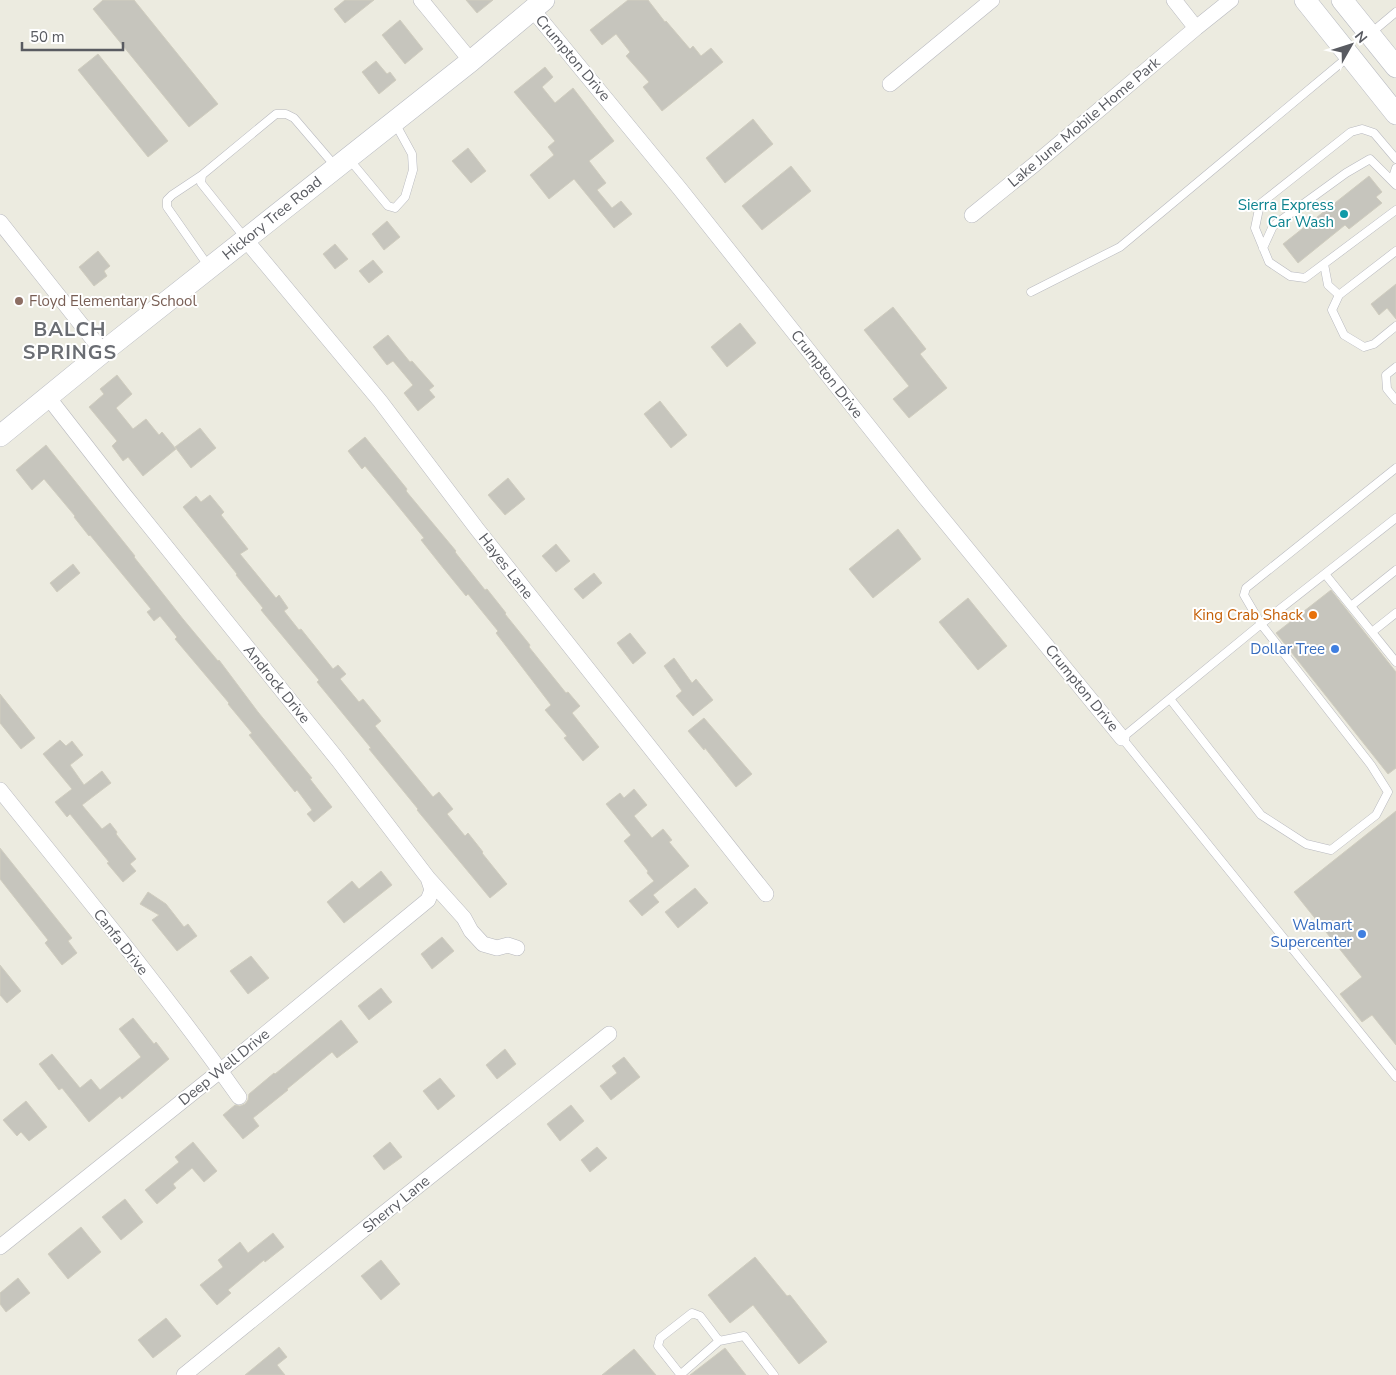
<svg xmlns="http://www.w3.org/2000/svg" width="1396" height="1375" font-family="'Nunito Sans',sans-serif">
  <rect width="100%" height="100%" fill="#ecebe0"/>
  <!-- building -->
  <path fill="#c6c5bd" stroke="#d0cdbf" d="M 103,0 L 134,0 L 218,104 L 189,127 L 93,9 Z
    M 345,0 L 374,0 L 345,23 L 334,9 Z
    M 466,0 L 493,0 L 477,13 Z
    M 628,0 L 648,0 L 665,22 L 666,21 L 690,49 L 693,46 L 701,56 L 711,48 L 723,62 L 662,111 L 643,87 L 649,82 L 626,56 L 630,52 L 616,34 L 602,45 L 590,30 Z
    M 400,20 L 423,49 L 405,64 L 382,35 Z
    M 98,54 L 168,141 L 148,157 L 78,70 Z
    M 376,61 L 387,74 L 390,72 L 396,80 L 379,94 L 362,72 Z
    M 545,67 L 553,77 L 542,87 L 555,103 L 573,88 L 614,141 L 589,161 L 606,183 L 597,190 L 612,208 L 621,201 L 632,214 L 614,228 L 574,179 L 549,199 L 530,175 L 554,155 L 548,147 L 555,141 L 514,92 Z
    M 753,119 L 773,144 L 725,183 L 706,158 Z
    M 468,148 L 486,171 L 471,183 L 452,161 Z
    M 791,166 L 811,191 L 762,230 L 742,206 Z
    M 1369,176 L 1382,192 L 1376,197 L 1382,203 L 1349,229 L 1345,225 L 1298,263 L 1283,244 Z
    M 387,221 L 400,237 L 384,250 L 372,234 Z
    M 335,244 L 348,259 L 335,269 L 323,254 Z
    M 98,251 L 110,266 L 104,271 L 107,276 L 94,286 L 79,267 Z
    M 373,260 L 383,272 L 369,283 L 359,271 Z
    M 1396,284 L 1396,319 L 1387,308 L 1379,315 L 1371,304 Z
    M 893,307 L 926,349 L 920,354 L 947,388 L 909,418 L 893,399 L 909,386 L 864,330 Z
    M 740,323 L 756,343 L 727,367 L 711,347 Z
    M 388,335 L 410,362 L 412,361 L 434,386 L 429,390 L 435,397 L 418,411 L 404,393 L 413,385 L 393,361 L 387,365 L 373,347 Z
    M 117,375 L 132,394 L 116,408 L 133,429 L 146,419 L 159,435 L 162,432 L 176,449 L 143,476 L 128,457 L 123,461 L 112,446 L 117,441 L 89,407 L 104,394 L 100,389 Z
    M 660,401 L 687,435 L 671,448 L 644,414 Z
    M 200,428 L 216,448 L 191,468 L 175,447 Z
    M 365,437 L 407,489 L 406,491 L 456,551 L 455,552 L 485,590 L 487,589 L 506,613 L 505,614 L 530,645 L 529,647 L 566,693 L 568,692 L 580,706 L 572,713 L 599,747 L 583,761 L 564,738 L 567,736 L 545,710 L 551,705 L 496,633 L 498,631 L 468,594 L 466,596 L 444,569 L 421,540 L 424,538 L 394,501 L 365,466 L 362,469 L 348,451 Z
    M 46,445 L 135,556 L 134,557 L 183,619 L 218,661 L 219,660 L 258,712 L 312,778 L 310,779 L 332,807 L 314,822 L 307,814 L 312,810 L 297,790 L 295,792 L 249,735 L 252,733 L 228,704 L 229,703 L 175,639 L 177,637 L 160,616 L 154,621 L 147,612 L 151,609 L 90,535 L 89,536 L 74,517 L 75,516 L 44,479 L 32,490 L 16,470 Z
    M 508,478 L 525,499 L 505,515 L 488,495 Z
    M 210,495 L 224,512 L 221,515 L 248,549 L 240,554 L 276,598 L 279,595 L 288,608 L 284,611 L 299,630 L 301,629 L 333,669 L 338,665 L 346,674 L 340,679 L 359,702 L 363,699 L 381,721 L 375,726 L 433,797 L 439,792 L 453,809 L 447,814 L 465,836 L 468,833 L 483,852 L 482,853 L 507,884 L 490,898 L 417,810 L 418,809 L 369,749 L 371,748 L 317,682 L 319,680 L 261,610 L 263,608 L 236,575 L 237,574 L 183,507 L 196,496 L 201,502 Z
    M 898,529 L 921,559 L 873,598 L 849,569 Z
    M 556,544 L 570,561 L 556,572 L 542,556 Z
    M 73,564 L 80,573 L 57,592 L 50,583 Z
    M 594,573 L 602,583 L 583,599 L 574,589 Z
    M 1331,590 L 1396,672 L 1396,768 L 1388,774 L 1276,633 Z
    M 968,598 L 1007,646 L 978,670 L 939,622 Z
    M 630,633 L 646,653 L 633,664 L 617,643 Z
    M 674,658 L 692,683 L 696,679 L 713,700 L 693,716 L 676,696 L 682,691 L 664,666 Z
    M 0,694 L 35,738 L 21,749 L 0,723 Z
    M 704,718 L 752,774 L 736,787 L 705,748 L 704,750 L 688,731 Z
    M 60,740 L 66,746 L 72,741 L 83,755 L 70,765 L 84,785 L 102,771 L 111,783 L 82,805 L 102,829 L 110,823 L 117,832 L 116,834 L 136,859 L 130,864 L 136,871 L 123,882 L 107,863 L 109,862 L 70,814 L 67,817 L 55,802 L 72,789 L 43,754 Z
    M 634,789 L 647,805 L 634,816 L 652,838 L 663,829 L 672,840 L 669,842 L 689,866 L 653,895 L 659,902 L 642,916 L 629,901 L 654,881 L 647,873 L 648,871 L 624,841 L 631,835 L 606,804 L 620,793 L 624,798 Z
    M 1396,811 L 1396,1045 L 1372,1015 L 1362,1022 L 1340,994 L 1362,977 L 1294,892 Z
    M 0,848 L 72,938 L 68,941 L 77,953 L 62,965 L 45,943 L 48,940 L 0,879 Z
    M 381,871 L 392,885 L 344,923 L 327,902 L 352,881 L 359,889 Z
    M 695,888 L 708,903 L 678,928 L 665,912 Z
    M 148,892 L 166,904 L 184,927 L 188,924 L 197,936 L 177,951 L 152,920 L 159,915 L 140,904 Z
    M 442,937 L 454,951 L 432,969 L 421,954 Z
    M 251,956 L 269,978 L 248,994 L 230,971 Z
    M 0,965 L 21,991 L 7,1003 L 0,995 Z
    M 381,988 L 392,1002 L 369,1020 L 358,1006 Z
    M 133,1018 L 154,1044 L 156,1042 L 169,1059 L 122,1099 L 120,1096 L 89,1122 L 62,1088 L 59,1090 L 39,1064 L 52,1054 L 80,1088 L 91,1079 L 100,1090 L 141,1057 L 119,1029 Z
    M 341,1020 L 358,1042 L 337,1058 L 332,1052 L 287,1089 L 288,1090 L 253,1118 L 259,1126 L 243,1139 L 223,1115 L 235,1105 L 240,1106 L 245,1104 L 248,1100 L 249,1094 L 274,1073 L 275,1074 Z
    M 505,1049 L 516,1064 L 497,1079 L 486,1065 Z
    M 624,1057 L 640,1077 L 611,1100 L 600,1086 L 617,1073 L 612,1066 Z
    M 440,1078 L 455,1096 L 438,1110 L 423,1091 Z
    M 26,1101 L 47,1127 L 29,1141 L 21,1132 L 17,1136 L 3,1120 Z
    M 571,1105 L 584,1121 L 560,1141 L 547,1124 Z
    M 193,1142 L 217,1171 L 204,1182 L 192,1168 L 173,1184 L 176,1188 L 157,1204 L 145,1190 L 179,1162 L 175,1157 Z
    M 390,1142 L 402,1157 L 384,1170 L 373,1156 Z
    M 597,1147 L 607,1158 L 590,1172 L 581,1160 Z
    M 125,1199 L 143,1222 L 121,1240 L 102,1217 Z
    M 81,1227 L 101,1252 L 68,1279 L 48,1254 Z
    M 273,1233 L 284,1247 L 265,1262 L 264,1260 L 228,1290 L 231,1293 L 217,1305 L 200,1285 L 223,1267 L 218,1260 L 240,1242 L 248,1253 Z
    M 755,1257 L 787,1296 L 790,1295 L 827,1342 L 799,1364 L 753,1305 L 730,1323 L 708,1295 Z
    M 381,1260 L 400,1284 L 381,1300 L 361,1276 Z
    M 18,1278 L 30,1293 L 6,1312 L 0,1304 L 0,1293 Z
    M 166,1318 L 181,1336 L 153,1358 L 138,1340 Z
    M 279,1347 L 287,1357 L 277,1365 L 285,1375 L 245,1375 Z
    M 725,1348 L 746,1375 L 690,1375 Z
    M 634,1349 L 656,1375 L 602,1375 Z"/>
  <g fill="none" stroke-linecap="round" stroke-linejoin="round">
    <!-- lane casing -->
    <g stroke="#b8b9bf" stroke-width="9">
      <path id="lane" d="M 1371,33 L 1396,12
        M 349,159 L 388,206 L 395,208 L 405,197 L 413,170 L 412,154 L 395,123
        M 1396,159 L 1374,133 L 1362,129 L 1351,132 L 1260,204 L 1255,228 L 1269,262 L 1290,276 L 1305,278 L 1396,210
        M 202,175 L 172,195 L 167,200 L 167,207 L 209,267
        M 1392,180 L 1396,168
        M 245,238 L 201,183 L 202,175 L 276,114 L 286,114 L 294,118 L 336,167
        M 1263,248 L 1273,226 L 1346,173 L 1370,159 L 1396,185
        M 1324,264 L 1328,285 L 1339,295 L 1332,310 L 1344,335 L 1364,347 L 1374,344 L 1396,326
        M 1031,292 L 1120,247 L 1348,57
        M 1339,295 L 1396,251
        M 1396,367 L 1386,375 L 1387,389 L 1396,400
        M 1396,518 L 1261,624 L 1122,738 L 1396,1077
        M 1325,574 L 1396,662
        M 1351,606 L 1396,570
        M 1372,632 L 1396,613
        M 1170,699 L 1261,815 L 1306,844 L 1331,850 L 1376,815 L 1388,792 L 1371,765 L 1261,624 L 1244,595 L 1246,588 L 1396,468
        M 680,1374 L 658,1346 L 660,1338 L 692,1313 L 700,1316 L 719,1341
        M 680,1375 L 719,1341 L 744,1336 L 774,1375"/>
    </g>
    <!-- street casing -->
    <g stroke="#b8b9bf" stroke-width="16">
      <path id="street" d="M 421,0 L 471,61
        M 532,9 L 680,189 L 924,496 L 1122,738
        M 1196,28 L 1231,0
        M 890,84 L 992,0
        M 972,215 L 1035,164 L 1196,28 L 1174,0
        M 0,222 L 103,352
        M 245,239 L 380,401 L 477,529 L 766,894
        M 48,397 L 122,492 L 338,760 L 428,878 L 464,918 L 471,931 L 483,944 L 497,948 L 508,945 L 517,948
        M 0,790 C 81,891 164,991 239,1097
        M 0,1247 L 220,1071 L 428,900 L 432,890 L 428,878
        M 184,1375 L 379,1217 L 609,1034"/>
    </g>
    <!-- secondary casing -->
    <g stroke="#b9bbc2" stroke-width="22">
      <path id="secondary" d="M 1305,0 L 1396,114
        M 1342,0 L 1396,67
        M 0,436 L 103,352 L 471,61 L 544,0"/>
    </g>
    <!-- lane -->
    <use href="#lane" stroke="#fff" stroke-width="8"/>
    <!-- street -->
    <use href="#street" stroke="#fff" stroke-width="15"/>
    <!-- secondary -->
    <use href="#secondary" stroke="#fff" stroke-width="21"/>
  </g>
  <!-- markers -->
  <circle fill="#0f9aa8" stroke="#fff" stroke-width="2" cx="1344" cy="214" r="5"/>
  <circle fill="#8d6e63" stroke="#fff" stroke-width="2" cx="19" cy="301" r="5"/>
  <circle fill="#e8710a" stroke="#fff" stroke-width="2" cx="1313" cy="615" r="5"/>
  <g fill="#3f7fe0" stroke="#fff" stroke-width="2">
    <circle cx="1335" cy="649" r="5"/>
    <circle cx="1362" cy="934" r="5"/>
  </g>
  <g text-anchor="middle" stroke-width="4" stroke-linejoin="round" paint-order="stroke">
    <!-- street labels -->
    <g font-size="15" fill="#595b61" stroke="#fff">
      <text transform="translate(573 58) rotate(50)" y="5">Crumpton Drive</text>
      <text transform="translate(1084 122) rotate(-40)" y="5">Lake June Mobile Home Park</text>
      <text transform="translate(272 218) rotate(-39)" y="5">Hickory Tree Road</text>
      <text transform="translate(827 374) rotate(52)" y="5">Crumpton Drive</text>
      <text transform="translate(506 566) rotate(52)" y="5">Hayes Lane</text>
      <text transform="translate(277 684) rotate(51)" y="5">Androck Drive</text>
      <text transform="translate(1082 688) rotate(51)" y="5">Crumpton Drive</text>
      <text transform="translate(121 942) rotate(52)" y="5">Canfa Drive</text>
      <text transform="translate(224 1067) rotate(-39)" y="5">Deep Well Drive</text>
      <text transform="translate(396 1204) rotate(-39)" y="5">Sherry Lane</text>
    </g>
    <!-- culture labels -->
    <g font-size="15" fill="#0d838f" stroke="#fff" text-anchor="end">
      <text x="1334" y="210">Sierra Express<tspan x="1334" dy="17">Car Wash</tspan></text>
    </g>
    <!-- education labels -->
    <g font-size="15" fill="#785e54" stroke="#fff" text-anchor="start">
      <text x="29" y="306">Floyd Elementary School</text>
    </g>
    <!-- food labels -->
    <g font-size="15" fill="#c56008" stroke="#fff" text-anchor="end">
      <text x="1303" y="620">King Crab Shack</text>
    </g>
    <!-- shop labels -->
    <g font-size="15" fill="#366cbe" stroke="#fff" text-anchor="end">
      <text x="1325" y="654">Dollar Tree</text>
      <text x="1352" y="930">Walmart<tspan x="1352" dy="17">Supercenter</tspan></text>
    </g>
    <!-- district labels -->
    <g font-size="20" font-weight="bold" letter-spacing="1" fill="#6a6d73" stroke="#fff">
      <text x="70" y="336">BALCH<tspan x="70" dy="23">SPRINGS</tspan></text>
    </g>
  </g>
  <!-- north arrow -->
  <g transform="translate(1351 45) rotate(51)" stroke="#ffffff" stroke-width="4" paint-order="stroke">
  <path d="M0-4L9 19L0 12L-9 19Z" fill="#595b61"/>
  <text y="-8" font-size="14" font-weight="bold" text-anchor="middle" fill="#595b61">N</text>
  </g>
  <!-- scale -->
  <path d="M22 42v8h101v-8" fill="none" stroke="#595b61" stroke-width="2.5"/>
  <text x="30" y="42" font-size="15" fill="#595b61" stroke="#ffffff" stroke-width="4" paint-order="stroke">50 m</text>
</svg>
